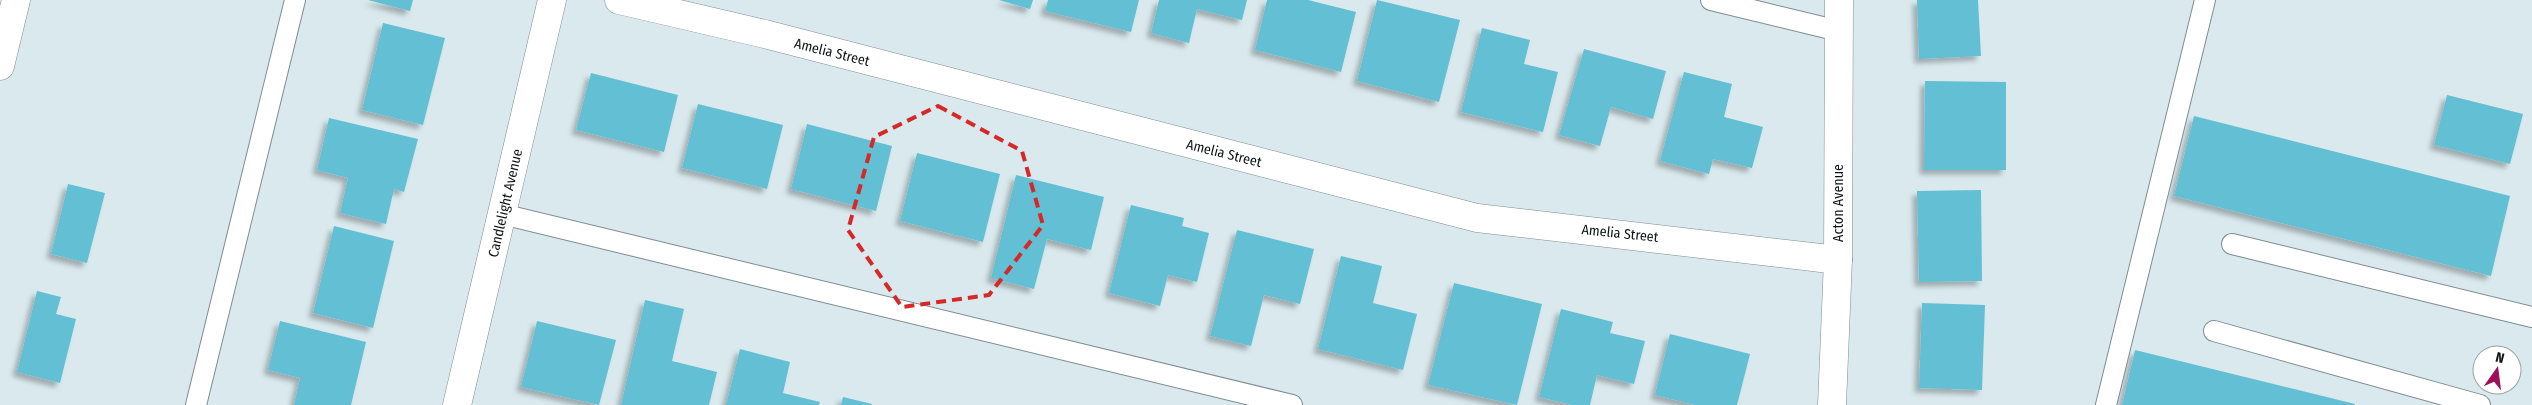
<svg xmlns="http://www.w3.org/2000/svg" width="2532" height="405" font-family="'Fira Sans Condensed',sans-serif">
  <defs>
    <filter id="shadow"><feDropShadow dx="-4.5" dy="4.5" stdDeviation="2.5" flood-color="#0004"/></filter>
  </defs>
  <rect width="100%" height="100%" fill="#d9e9ed"/>
  <!-- building -->
  <path fill="#62bfd4" filter="url(#shadow)" d="M 368,0 L 413,0 L 410,11 Z
    M 999,0 L 1033,0 L 1030,9 Z
    M 1048,0 L 1139,0 L 1131,32 L 1045,11 Z
    M 1159,0 L 1247,0 L 1242,20 L 1197,9 L 1189,43 L 1151,33 Z
    M 1267,0 L 1308,0 L 1356,12 L 1341,72 L 1255,50 Z
    M 1377,0 L 1460,20 L 1439,102 L 1357,81 Z
    M 1917,0 L 1978,0 L 1981,56 L 1919,59 Z
    M 383,23 L 445,38 L 423,125 L 362,110 Z
    M 1482,28 L 1530,40 L 1524,64 L 1558,72 L 1543,132 L 1461,112 Z
    M 1584,49 L 1666,71 L 1653,119 L 1611,107 L 1600,146 L 1559,135 Z
    M 1684,72 L 1732,84 L 1724,117 L 1763,127 L 1752,168 L 1713,159 L 1709,174 L 1660,161 Z
    M 591,73 L 678,95 L 664,152 L 576,130 Z
    M 1925,81 L 2006,82 L 2006,170 L 1924,170 Z
    M 2447,95 L 2523,114 L 2510,164 L 2434,145 Z
    M 698,104 L 783,125 L 767,189 L 682,168 Z
    M 2194,116 L 2510,196 L 2491,276 L 2174,196 Z
    M 329,118 L 418,139 L 404,192 L 394,189 L 386,224 L 340,213 L 348,178 L 317,170 Z
    M 807,124 L 892,146 L 876,211 L 791,189 Z
    M 917,153 L 1000,174 L 983,242 L 900,221 Z
    M 1016,175 L 1104,197 L 1091,250 L 1047,239 L 1034,289 L 991,278 Z
    M 68,184 L 105,193 L 87,263 L 51,254 Z
    M 1981,190 L 1982,281 L 1919,282 L 1917,191 Z
    M 1131,205 L 1184,218 L 1182,226 L 1209,233 L 1197,282 L 1168,275 L 1160,306 L 1109,293 Z
    M 334,226 L 394,241 L 373,328 L 313,313 Z
    M 1237,230 L 1314,249 L 1300,304 L 1264,295 L 1251,346 L 1210,336 Z
    M 1341,256 L 1382,266 L 1373,303 L 1417,314 L 1403,370 L 1318,349 Z
    M 1454,283 L 1542,304 L 1517,405 L 1428,385 Z
    M 37,291 L 61,297 L 56,314 L 76,319 L 60,383 L 17,372 Z
    M 645,300 L 684,309 L 672,361 L 717,372 L 709,405 L 621,405 Z
    M 1922,303 L 1985,305 L 1982,390 L 1919,388 Z
    M 1561,309 L 1613,322 L 1610,333 L 1645,341 L 1634,384 L 1597,375 L 1590,405 L 1572,405 L 1539,397 Z
    M 280,321 L 366,342 L 351,405 L 294,405 L 300,378 L 268,370 Z
    M 537,321 L 616,340 L 599,405 L 521,387 Z
    M 1670,334 L 1750,354 L 1737,405 L 1695,405 L 1655,395 Z
    M 740,349 L 790,362 L 783,393 L 820,402 L 819,405 L 726,405 Z
    M 2135,350 L 2355,404 L 2355,405 L 2122,405 Z
    M 843,397 L 872,404 L 871,405 L 841,405 Z"/>
  <g fill="none" stroke-linecap="round" stroke-linejoin="round">
    <!-- service casing -->
    <g stroke="#7e8d91" stroke-width="22">
      <path id="service" d="M 1711,0 L 1839,31
        M 502,214 L 1292,405
        M 2232,244 L 2532,317
        M 2214,331 L 2480,405
        M 196,405 L 295,0
        M 2106,405 L 2205,0"/>
    </g>
    <!-- minor casing -->
    <g stroke="#7e8d91" stroke-width="29">
      <path id="minor" d="M 619,0 L 765,34 L 1477,218 L 1838,260
        M 0,66 L 16,0
        M 457,405 L 552,0"/>
    </g>
    <!-- tertiary casing -->
    <g stroke="#7e8d91" stroke-width="29">
      <path id="tertiary" d="M 1832,405 L 1838,260 L 1839,0"/>
    </g>
    <!-- service -->
    <use href="#service" stroke="#fff" stroke-width="20"/>
    <!-- minor -->
    <use href="#minor" stroke="#fff" stroke-width="28"/>
    <!-- tertiary -->
    <use href="#tertiary" stroke="#fff" stroke-width="28"/>
  </g>
  <!-- marked area -->
  <path fill="none" stroke="#d62828" stroke-width="4" stroke-dasharray="10 6" stroke-linejoin="round" d="M 938,106 L 1022,151 L 1043,225 L 989,295 L 902,307 L 848,230 L 874,137 Z"/>
  <g text-anchor="middle" stroke-width="4" stroke-linejoin="round" paint-order="stroke">
    <!-- street labels -->
    <g font-size="14" fill="#0d1314" stroke="#fff">
      <text transform="translate(832 52) rotate(14)" y="5">Amelia Street</text>
      <text transform="translate(1224 153) rotate(14)" y="5">Amelia Street</text>
      <text transform="translate(505 203) rotate(-77)" y="5">Candlelight Avenue</text>
      <text transform="translate(1838 203) rotate(-90)" y="5">Acton Avenue</text>
      <text transform="translate(1620 233) rotate(6)" y="5">Amelia Street</text>
    </g>
  </g>
  <!-- north arrow -->
  <g transform="translate(2497 370) rotate(14)"><circle r="24" fill="#ffffff" stroke="#9ea1a1"/>
  <path d="M0-4L9 19L0 12L-9 19Z" fill="#9f105a"/>
  <text y="-8" font-size="14" font-weight="bold" text-anchor="middle" fill="#0d1314">N</text>
  </g>
</svg>
